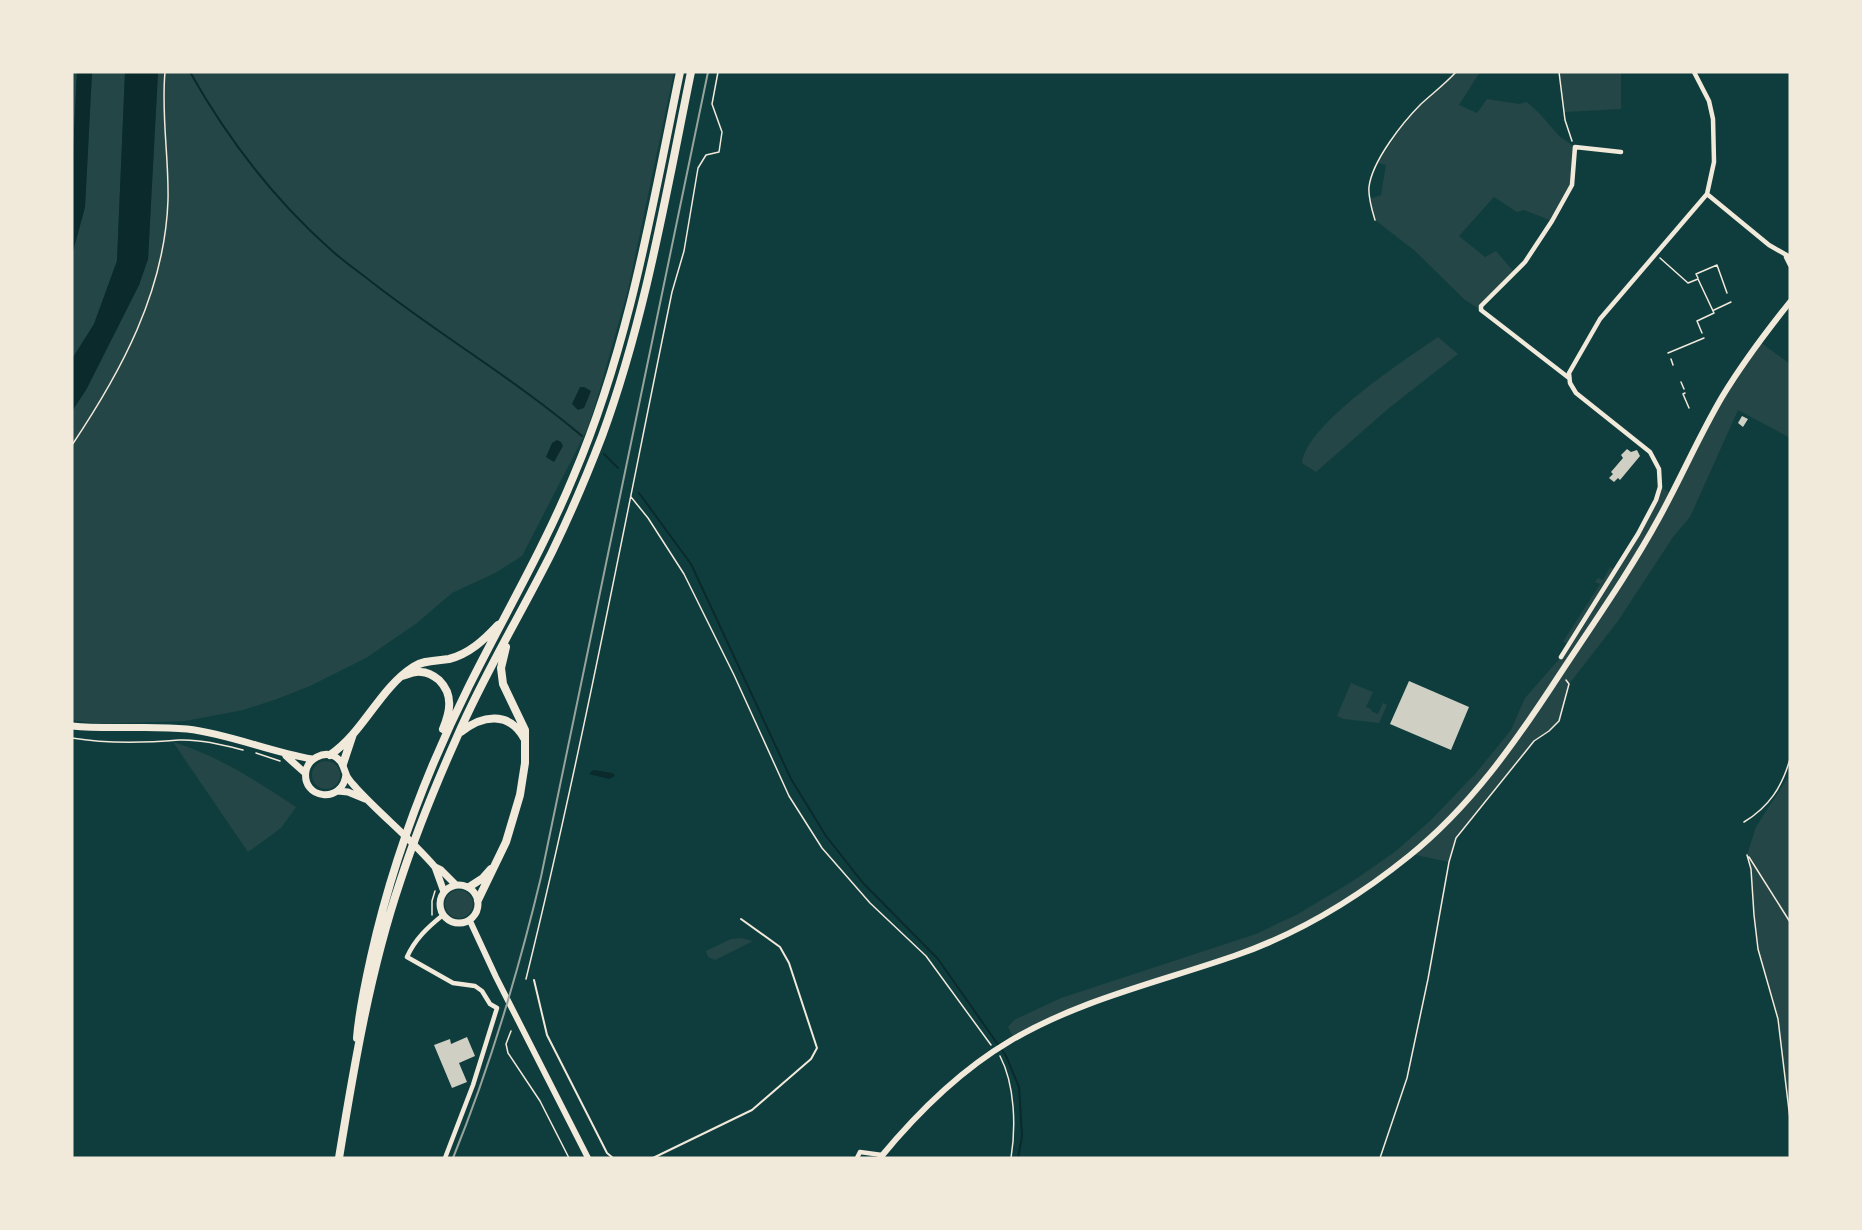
<svg xmlns="http://www.w3.org/2000/svg" width="1862" height="1230" font-family="'Golos Text',sans-serif">
  <rect width="100%" height="100%" fill="#0f3d3e"/>
  <!-- green -->
  <path fill="#244646" d="M 72,72 L 77,72 L 72,175 Z
    M 92,72 L 125,72 L 117,261 L 94,324 L 72,359 L 72,255 L 85,207 Z
    M 158,72 L 674,72 L 628,290 L 597,399 L 587,430 L 522,556 L 495,573 L 452,593 L 417,623 L 366,658 L 310,686 L 277,699 L 243,710 L 185,721 L 100,724 L 72,720 L 72,411 L 86,390 L 139,285 L 148,259 Z
    M 1456,72 L 1480,72 L 1459,105 L 1477,113 L 1487,99 L 1519,104 L 1527,102 L 1541,115 L 1559,136 L 1575,147 L 1574,178 L 1552,221 L 1524,210 L 1517,212 L 1494,197 L 1459,236 L 1485,257 L 1496,251 L 1515,273 L 1481,306 L 1481,310 L 1465,300 L 1415,251 L 1375,220 L 1370,199 L 1381,195 L 1386,165 L 1378,163 C 1391,142 1404,122 1421,105 C 1432,93 1445,84 1456,72 Z
    M 1559,72 L 1621,72 L 1621,109 L 1564,112 Z
    M 1438,337 L 1458,354 L 1389,408 L 1316,472 L 1302,463 C 1306,424 1406,359 1438,337 Z
    M 1760,342 L 1790,364 L 1790,438 L 1738,410 L 1690,517 L 1673,537 L 1618,621 L 1569,684 L 1559,721 L 1549,731 L 1534,741 L 1471,818 L 1456,838 L 1449,862 L 1411,854 L 1319,917 L 1237,955 L 1122,991 L 1014,1038 L 1008,1027 L 1014,1020 L 1061,998 L 1256,934 L 1298,914 L 1353,881 L 1396,851 L 1431,820 L 1476,773 L 1511,730 L 1525,698 L 1561,657 L 1569,644 L 1563,642 L 1600,584 L 1595,582 L 1598,578 L 1603,580 L 1610,567 L 1616,570 L 1638,534 L 1660,487 L 1671,493 L 1705,429 Z
    M 1351,683 L 1373,692 L 1366,707 L 1371,709 L 1371,711 L 1378,714 L 1383,703 L 1387,705 L 1379,723 L 1344,719 L 1337,716 Z
    M 173,742 C 217,755 258,782 296,807 L 281,828 L 248,852 Z
    M312 775a14 14 0 1 1 28 0a14 14 0 1 1-28 0Z
    M 1790,762 L 1790,1119 L 1778,1019 L 1758,949 L 1754,915 L 1751,869 L 1747,855 L 1756,827 L 1788,777 Z
    M445 904a14 14 0 1 1 28 0a14 14 0 1 1-28 0Z
    M 741,938 L 753,941 L 715,960 L 708,957 L 706,951 L 731,939 Z"/>
  <!-- water -->
  <path fill="#0a2a2b" d="M 77,72 L 92,72 L 85,207 L 72,255 L 72,175 Z
    M 125,72 L 158,72 L 148,259 L 139,285 L 86,390 L 72,411 L 72,359 L 94,324 L 117,261 Z
    M 580,387 L 584,387 L 591,391 L 584,408 L 578,410 L 572,404 Z
    M 557,440 L 561,442 L 563,446 L 554,462 L 546,457 L 552,443 Z
    M 593,770 L 613,773 L 615,776 L 609,779 L 589,774 Z"/>
  <g fill="none" stroke-linecap="round" stroke-linejoin="round">
    <!-- stream -->
    <path stroke="#0a2a2b" stroke-width="2" d="M 190,72 C 227,138 273,198 330,249 C 343,261 359,272 373,283 C 441,336 516,380 582,436
      M 604,454 L 618,468
      M 639,493 L 691,564 L 791,779 L 826,836 L 863,883 L 938,959 L 1006,1056 L 1019,1087 L 1022,1136 L 1018,1158"/>
  </g>
  <!-- building -->
  <path fill="#cfcfc3" d="M 1742,416 L 1748,419 L 1743,427 L 1738,423 Z
    M 1627,449 L 1631,452 L 1637,450 L 1640,456 L 1620,480 L 1618,478 L 1614,482 L 1609,478 L 1613,474 L 1611,472 L 1623,458 L 1621,455 Z
    M 1409,681 L 1469,707 L 1451,750 L 1390,724 Z
    M 467,1037 L 475,1056 L 459,1063 L 467,1082 L 452,1088 L 434,1045 L 450,1039 L 451,1044 Z"/>
  <g fill="none" stroke-linecap="round" stroke-linejoin="round">
    <!-- path -->
    <path stroke="#f1e9da" stroke-width="1.5" d="M 1559,72 L 1565,120 L 1572,141
      M 1375,220 C 1372,210 1368,197 1369,187 C 1372,161 1403,122 1421,104 C 1433,93 1445,84 1456,72
      M 1660,258 L 1688,283 L 1698,279 L 1714,313 L 1697,321 L 1702,333
      M 1698,278 L 1696,274 L 1717,265 L 1727,293
      M 1714,310 L 1731,302
      M 1668,353 L 1704,338
      M 1671,359 L 1673,365
      M 1681,382 L 1684,389
      M 1685,393 L 1683,394 L 1689,408
      M 72,445 C 121,372 165,291 168,200 C 169,157 161,115 165,72
      M 631,497 L 648,518 L 684,574 L 734,675 L 789,796 L 822,848 L 870,903 L 926,956 L 991,1045
      M 72,738 C 108,744 143,743 179,740 C 200,739 223,745 243,750
      M 256,753 L 280,761
      M 1744,822 C 1769,807 1782,787 1790,759
      M 1747,855 L 1751,869 L 1754,915 L 1758,949 L 1778,1019 L 1790,1119
      M 1749,857 L 1790,922
      M 432,915 L 432,901 L 435,891
      M 526,979 C 582,752 625,521 672,292 L 684,251 L 698,168 L 706,155 L 719,152 L 722,132 L 712,104 L 718,72
      M 511,1031 L 506,1044 L 508,1053 L 540,1101 L 569,1158
      M 1000,1056 C 1015,1085 1016,1127 1011,1158
      M 1380,1158 L 1407,1078 L 1428,979 L 1449,862 L 1456,838 L 1534,741 L 1549,731 L 1559,721 L 1569,684 L 1566,680"/>
    <!-- service -->
    <path stroke="#f1e9da" stroke-width="2" d="M 534,980 L 547,1035 L 607,1153 L 613,1158
      M 653,1158 L 752,1110 L 811,1059 L 817,1048 L 789,963 L 780,947 L 741,919"/>
    <!-- minor -->
    <path stroke="#f1e9da" stroke-width="4.5" d="M 1707,194 L 1769,245 L 1790,257
      M 1786,257 L 1790,265
      M 1569,378 L 1481,310 L 1481,306 L 1525,262 L 1552,221 L 1572,185 L 1575,147 L 1621,152
      M 1561,657 L 1638,534 L 1656,500 L 1660,487 L 1659,469 L 1650,452 L 1576,393 L 1570,383 L 1569,373 L 1600,319 L 1707,194 L 1714,162 L 1713,119 L 1709,101 L 1694,72
      M 443,915 C 428,927 415,939 407,957 L 453,983 L 475,986 L 482,991 L 490,1004 L 497,1008 L 473,1085 L 445,1158
      M 857,1158 L 860,1152 L 882,1155"/>
    <!-- tertiary -->
    <path stroke="#f1e9da" stroke-width="6" d="M 470,921 L 496,977 L 588,1158
      M 880,1158 C 917,1113 959,1071 1010,1041 C 1079,1000 1159,982 1234,956 C 1298,934 1357,898 1409,856 C 1470,807 1515,743 1558,677 C 1592,625 1629,573 1659,518 C 1681,478 1699,436 1722,397 C 1742,364 1766,332 1790,302"/>
    <!-- secondary -->
    <path stroke="#f1e9da" stroke-width="7" d="M 72,726 C 111,730 149,725 187,729 C 230,734 270,752 312,759
      M 286,756 L 305,773
      M 346,774 C 343,805 301,799 306,771 C 308,759 323,751 334,756 C 343,761 343,767 346,774 C 348,780 354,785 357,789 C 382,816 410,838 435,867 L 441,870 L 456,885
      M 338,791 L 348,792 L 365,799
      M 435,867 L 444,892
      M440 904a19 19 0 1 1 38 0a19 19 0 1 1-38 0Z"/>
    <!-- primary -->
    <path stroke="#f1e9da" stroke-width="8" d="M 402,676 C 408,674 416,671 421,672 C 428,672 434,676 439,680 C 454,695 450,712 443,729
      M 461,732 C 482,715 509,711 524,738
      M 330,755 C 364,732 379,689 413,667 C 423,660 437,661 449,659 C 469,654 484,640 498,625
      M 343,764 L 353,734
      M 469,887 L 483,878 L 491,869
      M 478,900 L 506,842 L 520,795 L 525,763 L 525,730 L 503,684 L 501,668 L 506,647
      M 357,1038 C 359,1011 365,984 371,957 C 392,863 426,772 469,686 C 504,616 544,548 574,475 C 629,346 652,208 680,72
      M 339,1158 C 354,1066 370,971 400,882 C 416,833 436,784 457,737 C 484,674 521,614 552,552 C 570,515 587,475 602,436 C 645,319 666,194 691,72"/>
    <!-- rail -->
    <path stroke="#97a49c" stroke-width="2" d="M 453,1158 C 490,1067 518,973 541,877 L 708,72"/>
  </g>
  <!-- border -->
  <rect width="1862" height="1230" fill="none" stroke="#f1e9da" stroke-width="147"/>
</svg>
